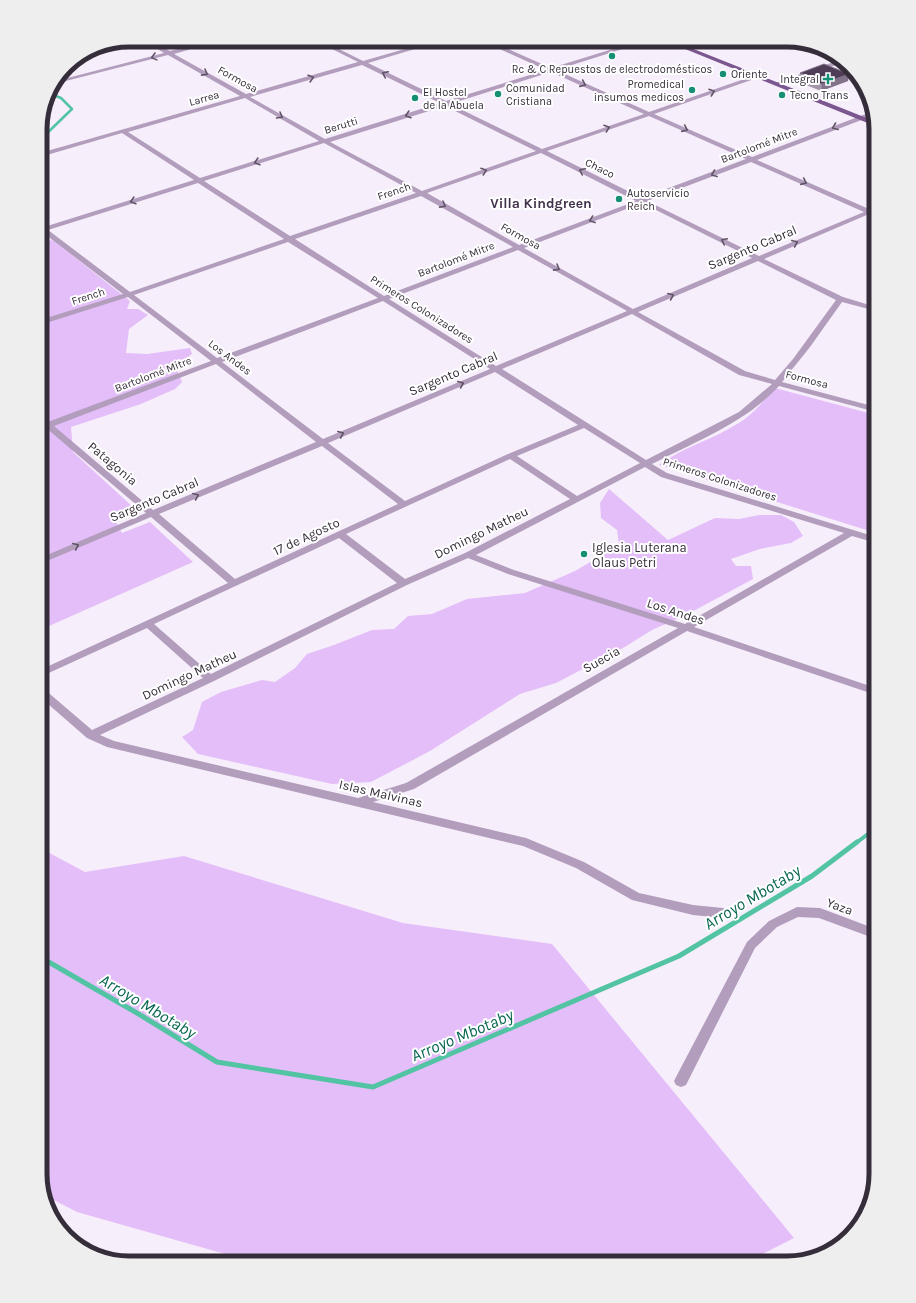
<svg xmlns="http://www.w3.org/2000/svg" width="916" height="1303" font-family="Karla,sans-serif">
  <rect width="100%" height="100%" fill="#f7eefb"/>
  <!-- green -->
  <path fill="#e4bef8" d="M 40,237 L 54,241 L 130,301 L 127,309 L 138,309 L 148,315 L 129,329 L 126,353 L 147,354 L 190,348 L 192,354 L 181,362 L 177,370 L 182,382 L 175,389 L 141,404 L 71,427 L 73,452 L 134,508 L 115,520 L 122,533 L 150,522 L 193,562 L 40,630 Z
    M 775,388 L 876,415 L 876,533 L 659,465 C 683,447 712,440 737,424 C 753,415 763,401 775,388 Z
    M 609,489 L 668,540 L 715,518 L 739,519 L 759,515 L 781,515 L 794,522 L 803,536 L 791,543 L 760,549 L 731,559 L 736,566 L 751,566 L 753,579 L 686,615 L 652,630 L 623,648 L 556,683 L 520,694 L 430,751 L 371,782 L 332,784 L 198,754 L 182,737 L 193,730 L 202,702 L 221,692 L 262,680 L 275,682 L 295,668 L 307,654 L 334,645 L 372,630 L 394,629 L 408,616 L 432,614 L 467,599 L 525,593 L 575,571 L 619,545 L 617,530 L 601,518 L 600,503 Z
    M 40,848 L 85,872 L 184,856 L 403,923 L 552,944 L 794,1238 L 745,1263 L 257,1263 L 77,1212 L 46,1196 L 40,1174 Z"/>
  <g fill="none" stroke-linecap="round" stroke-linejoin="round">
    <!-- stream-far2 -->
    <path stroke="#52c4a4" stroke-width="2.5" d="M 44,148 L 41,145 L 41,139 L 72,109 L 61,98 L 48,93"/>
    <!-- stream-far1 -->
    <path stroke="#52c4a4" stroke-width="4" d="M 856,843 L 876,828"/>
    <!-- stream -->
    <path stroke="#52c4a4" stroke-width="5" d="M 40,957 L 142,1016 L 217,1062 L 373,1087 L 679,956 L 812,876 L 857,842"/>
    <!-- minor -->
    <path fill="#b29dbd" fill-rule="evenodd" d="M 143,40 L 150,40 L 170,51 L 212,40 L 222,40 L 174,54 L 246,94 L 358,62 L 314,40 L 321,40 L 363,61 L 436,40 L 445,40 L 368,63 L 446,101 L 546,70 L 480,40 L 488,40 L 551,68 L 642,40 L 651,40 L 556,70 L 649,112 L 753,76 L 757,76 L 757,78 L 654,114 L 752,157 L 871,112 L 872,116 L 757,160 L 869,209 L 876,207 L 874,214 L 869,214 L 764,259 L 843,297 L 876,307 L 876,311 L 842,302 L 810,347 L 782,382 L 876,407 L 876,412 L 779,386 C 745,423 696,441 652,464 L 667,473 L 876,537 L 876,543 L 852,536 L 694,627 L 876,688 L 876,695 L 687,631 L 414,789 L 373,802 L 526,838 L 584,862 L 639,893 L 693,905 L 723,908 L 727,910 L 729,913 L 727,916 L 723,918 L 693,915 L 632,900 L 576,868 L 523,846 L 107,747 L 87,738 L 40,697 L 40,688 L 44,689 L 92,730 L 203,678 L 147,628 L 40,677 L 40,670 L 228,583 L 151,517 L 40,564 L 40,558 L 146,513 L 45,427 L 44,425 L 45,423 L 211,361 L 128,297 L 40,325 L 40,320 L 123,294 L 42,232 L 40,232 L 40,225 L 44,227 L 194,180 L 122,133 L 40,157 L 40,153 L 240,96 L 168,55 L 54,84 L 56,81 L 164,53 ZM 362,65 L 440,103 L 325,139 L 250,97 ZM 551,72 L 644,114 L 542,149 L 450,104 ZM 245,98 L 319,141 L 200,178 L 128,132 ZM 445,106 L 536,151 L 422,191 L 330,142 ZM 649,116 L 746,159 L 642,198 L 547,151 ZM 324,143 L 416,193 L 290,236 L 204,181 ZM 541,153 L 636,201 L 519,245 L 427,193 ZM 751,162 L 864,212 L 759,256 L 647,201 ZM 198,183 L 284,239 L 130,292 L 48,230 ZM 421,196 L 513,247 L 384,296 L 295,239 ZM 642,203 L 752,258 L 633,309 L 524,248 ZM 288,242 L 378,298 L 217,358 L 134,295 ZM 518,250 L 627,311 L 496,366 L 389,299 ZM 758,261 L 836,300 L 793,359 L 775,380 L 745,371 L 638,312 ZM 383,301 L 490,369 L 323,439 L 222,362 ZM 632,314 L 739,375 L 772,384 L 739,412 L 646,460 L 502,369 ZM 216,364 L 316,442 L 153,510 L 54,426 ZM 495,372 L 578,425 L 508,454 L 405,501 L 328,443 ZM 584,428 L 640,463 L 577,496 L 517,456 ZM 322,446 L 398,504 L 235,579 L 159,514 ZM 510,459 L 570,499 L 465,553 L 405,579 L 346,534 ZM 645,467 L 661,477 L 844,533 L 685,624 L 514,570 L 476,555 ZM 339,538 L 397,583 L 211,674 L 154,624 ZM 468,558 L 508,574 L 678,628 L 406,783 L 358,798 L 114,741 L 100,735 L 214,681 L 407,585 Z
      M 839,60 L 842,63 L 778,85 L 773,84 Z
      M 797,907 L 820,908 L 876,929 L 876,939 L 819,918 L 798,917 L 777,927 L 755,948 L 686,1085 L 681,1087 L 676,1085 L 674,1081 L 676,1077 L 747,942 L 769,921 Z"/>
    <!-- major -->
    <path fill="#7c568e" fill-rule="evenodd" d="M 663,40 L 671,40 L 874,121 L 875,126 Z"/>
  </g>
  <!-- wall -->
  <path fill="#a396aa" d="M 800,73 L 849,74 L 848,81 L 821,91 L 806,85 L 806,82 L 799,80 Z"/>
  <!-- shaded-wall -->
  <path fill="#817289" d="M 849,74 L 848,81 L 821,91 L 822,84 Z"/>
  <!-- building -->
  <path fill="#4f3d58" stroke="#817289" d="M 824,64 L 849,74 L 822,84 L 807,78 L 810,77 L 800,73 Z"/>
  <!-- one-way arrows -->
  <defs><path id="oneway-chevron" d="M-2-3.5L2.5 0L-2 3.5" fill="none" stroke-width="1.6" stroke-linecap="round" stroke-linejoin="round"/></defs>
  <g stroke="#615467">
    <use href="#oneway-chevron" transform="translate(154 57) rotate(165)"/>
    <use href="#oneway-chevron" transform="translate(205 73) rotate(29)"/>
    <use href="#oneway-chevron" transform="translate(385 74) rotate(-154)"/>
    <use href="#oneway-chevron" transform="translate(311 78) rotate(-16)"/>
    <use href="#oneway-chevron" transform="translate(583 84) rotate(24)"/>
    <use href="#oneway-chevron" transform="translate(712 92) rotate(-19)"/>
    <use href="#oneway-chevron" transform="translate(408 115) rotate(163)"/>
    <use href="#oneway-chevron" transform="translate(280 116) rotate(30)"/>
    <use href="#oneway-chevron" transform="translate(835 127) rotate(159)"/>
    <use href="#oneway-chevron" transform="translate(607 128) rotate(-19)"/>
    <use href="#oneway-chevron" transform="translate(685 129) rotate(24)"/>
    <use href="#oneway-chevron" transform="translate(257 162) rotate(163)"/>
    <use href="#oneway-chevron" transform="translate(484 171) rotate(-19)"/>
    <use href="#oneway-chevron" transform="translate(582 171) rotate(-154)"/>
    <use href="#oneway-chevron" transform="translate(714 174) rotate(159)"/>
    <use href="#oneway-chevron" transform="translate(804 182) rotate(24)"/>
    <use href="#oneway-chevron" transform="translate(133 201) rotate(163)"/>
    <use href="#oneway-chevron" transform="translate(443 205) rotate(29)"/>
    <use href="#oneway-chevron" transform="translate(592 220) rotate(160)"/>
    <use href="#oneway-chevron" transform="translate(724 241) rotate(-154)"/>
    <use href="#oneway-chevron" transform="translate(795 243) rotate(-23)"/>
    <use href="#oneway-chevron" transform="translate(557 268) rotate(29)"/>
    <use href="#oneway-chevron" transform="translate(671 296) rotate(-23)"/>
    <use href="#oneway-chevron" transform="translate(461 384) rotate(-23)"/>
    <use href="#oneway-chevron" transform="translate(341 434) rotate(-23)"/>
    <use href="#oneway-chevron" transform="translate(196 496) rotate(-23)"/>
    <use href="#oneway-chevron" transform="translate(76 546) rotate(-23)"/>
  </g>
  <!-- markers -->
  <g fill="#178f74" stroke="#fff" stroke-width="1.5">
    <circle cx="612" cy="56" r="4"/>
    <circle cx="723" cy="74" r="4"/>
    <path d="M826 73h4v4h4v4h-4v4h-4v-4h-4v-4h4z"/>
    <circle cx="692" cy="90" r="4"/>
    <circle cx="498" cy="94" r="4"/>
    <circle cx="782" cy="95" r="4"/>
    <circle cx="415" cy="98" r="4"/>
    <circle cx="619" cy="199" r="4"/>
    <circle cx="584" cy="554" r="4"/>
  </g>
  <g text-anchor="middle" stroke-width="4" stroke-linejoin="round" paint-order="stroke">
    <!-- far-poi labels -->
    <g font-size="11" fill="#352d39" stroke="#fff" text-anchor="start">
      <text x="612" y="73" text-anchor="middle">Rc &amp; C Repuestos de electrodomésticos</text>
      <text x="731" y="78">Oriente</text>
      <text x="819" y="83" text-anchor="end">Integral</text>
      <text x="684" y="88" text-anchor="end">Promedical<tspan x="684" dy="13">insumos medicos</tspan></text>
      <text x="506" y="92">Comunidad<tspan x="506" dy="13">Cristiana</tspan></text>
      <text x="423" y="96">El Hostel<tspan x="423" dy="13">de la Abuela</tspan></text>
      <text x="790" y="99">Tecno Trans</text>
      <text x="627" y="197">Autoservicio<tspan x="627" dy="13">Reich</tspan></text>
    </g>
    <!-- far-street labels -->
    <g font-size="11" fill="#352d39" stroke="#fff">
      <text transform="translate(238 79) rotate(29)" y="4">Formosa</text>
      <text transform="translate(204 98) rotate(-16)" y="4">Larrea</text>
      <text transform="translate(341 125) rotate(-17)" y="4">Berutti</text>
      <text transform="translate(759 145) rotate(-21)" y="4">Bartolomé Mitre</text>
      <text transform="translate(600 168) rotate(26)" y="4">Chaco</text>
      <text transform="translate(394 191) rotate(-19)" y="4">French</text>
      <text transform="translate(521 236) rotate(29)" y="4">Formosa</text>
      <text transform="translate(456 259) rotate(-21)" y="4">Bartolomé Mitre</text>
      <text transform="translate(88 296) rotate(-18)" y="4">French</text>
      <text transform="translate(422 309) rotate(32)" y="4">Primeros Colonizadores</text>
      <text transform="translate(230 357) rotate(37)" y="4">Los Andes</text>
      <text transform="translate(153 374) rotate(-21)" y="4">Bartolomé Mitre</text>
      <text transform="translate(807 379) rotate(15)" y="4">Formosa</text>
      <text transform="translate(720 479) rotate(18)" y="4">Primeros Colonizadores</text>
    </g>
    <!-- street labels -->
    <g font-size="13" fill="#352d39" stroke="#fff">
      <text transform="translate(752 247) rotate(-23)" y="5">Sargento Cabral</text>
      <text transform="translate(453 373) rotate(-23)" y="5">Sargento Cabral</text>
      <text transform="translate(113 463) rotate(40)" y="5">Patagonia</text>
      <text transform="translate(154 499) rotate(-23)" y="5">Sargento Cabral</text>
      <text transform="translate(481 532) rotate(-26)" y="5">Domingo Matheu</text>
      <text transform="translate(306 536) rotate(-25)" y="5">17 de Agosto</text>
      <text transform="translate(676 611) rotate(18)" y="5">Los Andes</text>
      <text transform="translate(601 659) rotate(-30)" y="5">Suecia</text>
      <text transform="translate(189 674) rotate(-25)" y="5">Domingo Matheu</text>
      <text transform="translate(381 793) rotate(13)" y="5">Islas Malvinas</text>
      <text transform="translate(840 906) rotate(20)" y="5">Yaza</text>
    </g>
    <!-- poi labels -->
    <g font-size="13" fill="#352d39" stroke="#fff" text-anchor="start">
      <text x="592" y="552">Iglesia Luterana<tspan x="592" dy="15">Olaus Petri</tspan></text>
    </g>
    <!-- far-district labels -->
    <g font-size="14" font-weight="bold" fill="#41304a" stroke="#fff">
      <text x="541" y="208">Villa Kindgreen</text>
    </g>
    <!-- near-water labels -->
    <g font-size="17" font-style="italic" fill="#096752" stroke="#fff">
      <text transform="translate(752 897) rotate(-31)" y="6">Arroyo Mbotaby</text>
      <text transform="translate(148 1006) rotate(31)" y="6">Arroyo Mbotaby</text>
      <text transform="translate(462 1035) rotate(-23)" y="6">Arroyo Mbotaby</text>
    </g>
  </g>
  <!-- crop -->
  <path d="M0 0H916V1303H0ZM129 47H787A82 82 0 0 1 869 129V1174A82 82 0 0 1 787 1256H129A82 82 0 0 1 47 1174V129A82 82 0 0 1 129 47Z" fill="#efeeef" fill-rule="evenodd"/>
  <path fill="none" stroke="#352d39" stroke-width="5" d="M129 47H787A82 82 0 0 1 869 129V1174A82 82 0 0 1 787 1256H129A82 82 0 0 1 47 1174V129A82 82 0 0 1 129 47Z"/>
</svg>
